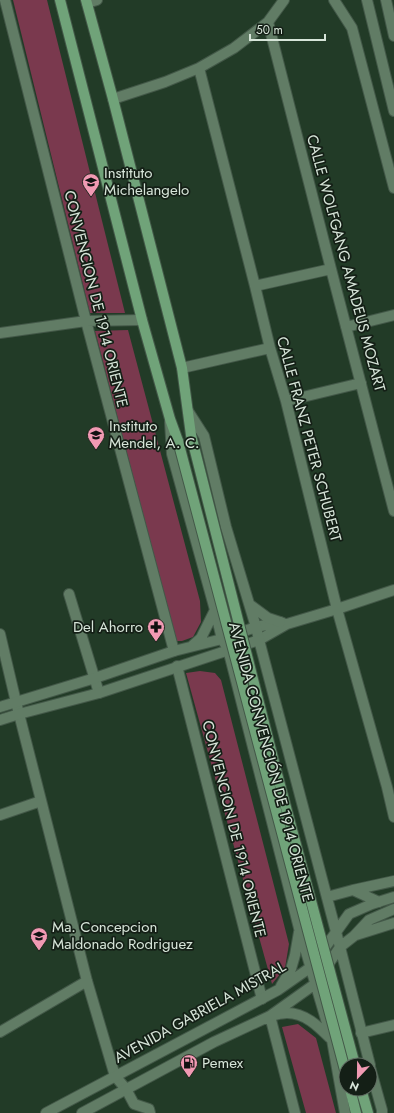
<svg xmlns="http://www.w3.org/2000/svg" width="394" height="1113" font-family="Jost,sans-serif">
  <rect width="100%" height="100%" fill="#223b27"/>
  <!-- green -->
  <path fill="#7a394e" d="M 13,0 L 47,0 L 125,313 L 90,313 Z
    M 128,330 L 200,601 L 201,622 L 193,637 L 182,641 L 176,641 L 95,331 Z
    M 200,671 L 215,673 L 221,680 L 289,944 L 285,968 L 272,984 L 186,673 Z
    M 298,1024 L 316,1038 L 336,1113 L 306,1113 L 282,1027 Z"/>
  <g fill="none" stroke-linecap="round" stroke-linejoin="round">
    <!-- street casing -->
    <g stroke="#435848" stroke-width="12">
      <path id="street" d="M 5,0 L 86,321 L 174,651
        M 334,0 L 352,28 L 394,188
        M 87,3 L 97,0
        M 268,22 L 331,269 L 394,511
        M 199,68 L 255,286 L 270,348 L 286,401 L 337,609 L 387,787 L 394,817
        M 113,99 L 165,82 L 199,68 L 234,48 L 268,22 L 284,0
        M 255,286 L 331,269
        M 346,327 L 394,315
        M 0,333 L 86,321 L 142,320
        M 182,368 L 270,348
        M 286,401 L 361,383
        M 69,594 L 99,693
        M 256,627 L 280,622 L 283,623
        M 0,634 L 16,702 L 87,981 L 115,1076 L 126,1089 L 134,1104 L 149,1109 L 150,1113
        M 259,640 L 287,624 L 337,609 L 394,590
        M 177,666 L 262,999
        M 0,815 L 41,801
        M 0,1032 L 87,981
        M 361,1033 L 394,1025"/>
    </g>
    <!-- secondary casing -->
    <g stroke="#435848" stroke-width="12">
      <path id="secondary" d="M 367,0 L 394,111
        M 386,0 L 394,36
        M 188,411 L 204,436 L 226,527 L 256,627 L 259,640 L 340,947 L 370,1065
        M 170,422 L 172,454 L 215,610 L 222,639 L 228,649 L 299,928 L 332,1040 L 345,1113
        M 249,604 L 268,618 L 280,622
        M 192,646 L 201,638 L 215,610
        M 0,707 L 95,678 L 174,651 L 222,639 L 256,627
        M 0,720 L 19,714 L 99,693 L 259,640
        M 353,890 L 379,902
        M 327,897 L 353,890 L 394,881
        M 356,935 L 394,923
        M 281,986 L 291,969 L 295,955 L 299,932
        M 370,1067 L 382,1110 L 382,1113
        M 46,1113 L 278,990 L 311,967 L 349,914 L 372,904 L 394,897
        M 82,1113 L 214,1042 L 270,1016 L 315,984 L 340,947 L 354,936 L 369,920 L 394,909
        M 295,1113 L 270,1016 C 276,1015 281,1013 287,1013 C 305,1013 318,1026 330,1038"/>
    </g>
    <!-- primary casing -->
    <g stroke="#435848" stroke-width="12">
      <path id="primary" d="M 60,0 L 142,320 L 170,419 L 178,441
        M 86,0 L 113,99 L 182,368 L 191,435
        M 350,1089 L 356,1113
        M 361,1089 L 368,1113"/>
    </g>
    <!-- street -->
    <use href="#street" stroke="#617c65" stroke-width="10"/>
    <!-- secondary -->
    <use href="#secondary" stroke="#617c65" stroke-width="10"/>
    <!-- primary -->
    <use href="#primary" stroke="#70a379" stroke-width="10"/>
    <!-- primary-bridge casing -->
    <g stroke="#435848" stroke-width="12" stroke-linecap="butt">
      <path id="primary-bridge" d="M 191,435 L 276,770 L 355,1065
        M 178,441 L 346,1074"/>
    </g>
    <!-- primary-bridge -->
    <use href="#primary-bridge" stroke="#70a379" stroke-width="10"/>
  </g>
  <!-- icons -->
  <defs>
    <g id="school-pin" transform="scale(0.9)"><path d="M0 17L-7.5 6A9.5 9.5 0 1 1 7.5 6Z" fill="#f19ab3" stroke="#141f16"/><path d="M0-5L7-2L0 1L-7-2ZM-4 1L0 2.5L4 1V4Q0 6-4 4Z" fill="#111"/></g>
    <g id="university-pin" transform="scale(0.9)"><path d="M0 17L-7.5 6A9.5 9.5 0 1 1 7.5 6Z" fill="#f19ab3" stroke="#141f16"/><path d="M0-5L7-2L0 1L-7-2ZM-4 1L0 2.5L4 1V4Q0 6-4 4Z" fill="#111"/></g>
    <g id="pharmacy-pin" transform="scale(0.9)"><path d="M0 17L-7.5 6A9.5 9.5 0 1 1 7.5 6Z" fill="#f19ab3" stroke="#141f16"/><path d="M-2-6h4v4h4v4h-4v4h-4v-4h-4v-4h4Z" fill="#111"/></g>
    <g id="fuel-pin" transform="scale(0.9)"><path d="M0 17L-7.5 6A9.5 9.5 0 1 1 7.5 6Z" fill="#f19ab3" stroke="#141f16"/><path d="M-5.5-6h7V0h2V4h1.3V-2.5L3-4.5l.8-.8L6-3V5H2.5V1h-1V6h-7ZM-4.2-4.7v3.2H.2V-4.7Z" fill="#111"/></g>
  </defs>
  <g fill-rule="evenodd">
    <use href="#school-pin" x="91" y="182"/>
    <use href="#university-pin" x="96" y="435"/>
    <use href="#pharmacy-pin" x="156" y="627"/>
    <use href="#school-pin" x="39" y="936"/>
    <use href="#fuel-pin" x="189" y="1063"/>
  </g>
  <g text-anchor="middle" stroke-width="3.5" stroke-linejoin="round" paint-order="stroke">
    <!-- poi labels -->
    <g font-size="15" fill="#d7e5d9" stroke="#141f16" text-anchor="start">
      <text x="104" y="178">Instituto<tspan x="104" dy="17">Michelangelo</tspan></text>
      <text x="109" y="431">Instituto<tspan x="109" dy="17">Mendel, A. C.</tspan></text>
      <text x="143" y="632" text-anchor="end">Del Ahorro</text>
      <text x="52" y="932">Ma. Concepcion<tspan x="52" dy="17">Maldonado Rodriguez</tspan></text>
      <text x="202" y="1068">Pemex</text>
    </g>
    <!-- street labels -->
    <g font-size="15" fill="#d7e5d9" stroke="#141f16">
      <text transform="translate(346 263) rotate(75)" y="5">CALLE WOLFGANG AMADEUS MOZART</text>
      <text transform="translate(96 299) rotate(76)" y="5">CONVENCION DE 1914 ORIENTE</text>
      <text transform="translate(309 439) rotate(75)" y="5">CALLE FRANZ PETER SCHUBERT</text>
      <text transform="translate(271 762) rotate(75)" y="5">AVENIDA CONVENCIÓN DE 1914 ORIENTE</text>
      <text transform="translate(234 829) rotate(76)" y="5">CONVENCION DE 1914 ORIENTE</text>
      <text transform="translate(200 1012) rotate(-29)" y="5">AVENIDA GABRIELA MISTRAL</text>
    </g>
  </g>
  <!-- north arrow -->
  <g transform="translate(358 1077) rotate(202)"><circle r="19" fill="#141f16" stroke="#626e64"/>
  <path d="M0-3L7 15L0 10L-7 15Z" fill="#f19ab3"/>
  <text y="-6" font-size="11" font-weight="bold" text-anchor="middle" fill="#d7e5d9">N</text>
  </g>
  <!-- scale -->
  <path d="M250 34v6h75v-6" fill="none" stroke="#d7e5d9" stroke-width="2"/>
  <text x="256" y="34" font-size="12" fill="#d7e5d9" stroke="#141f16" stroke-width="3" paint-order="stroke">50 m</text>
</svg>
